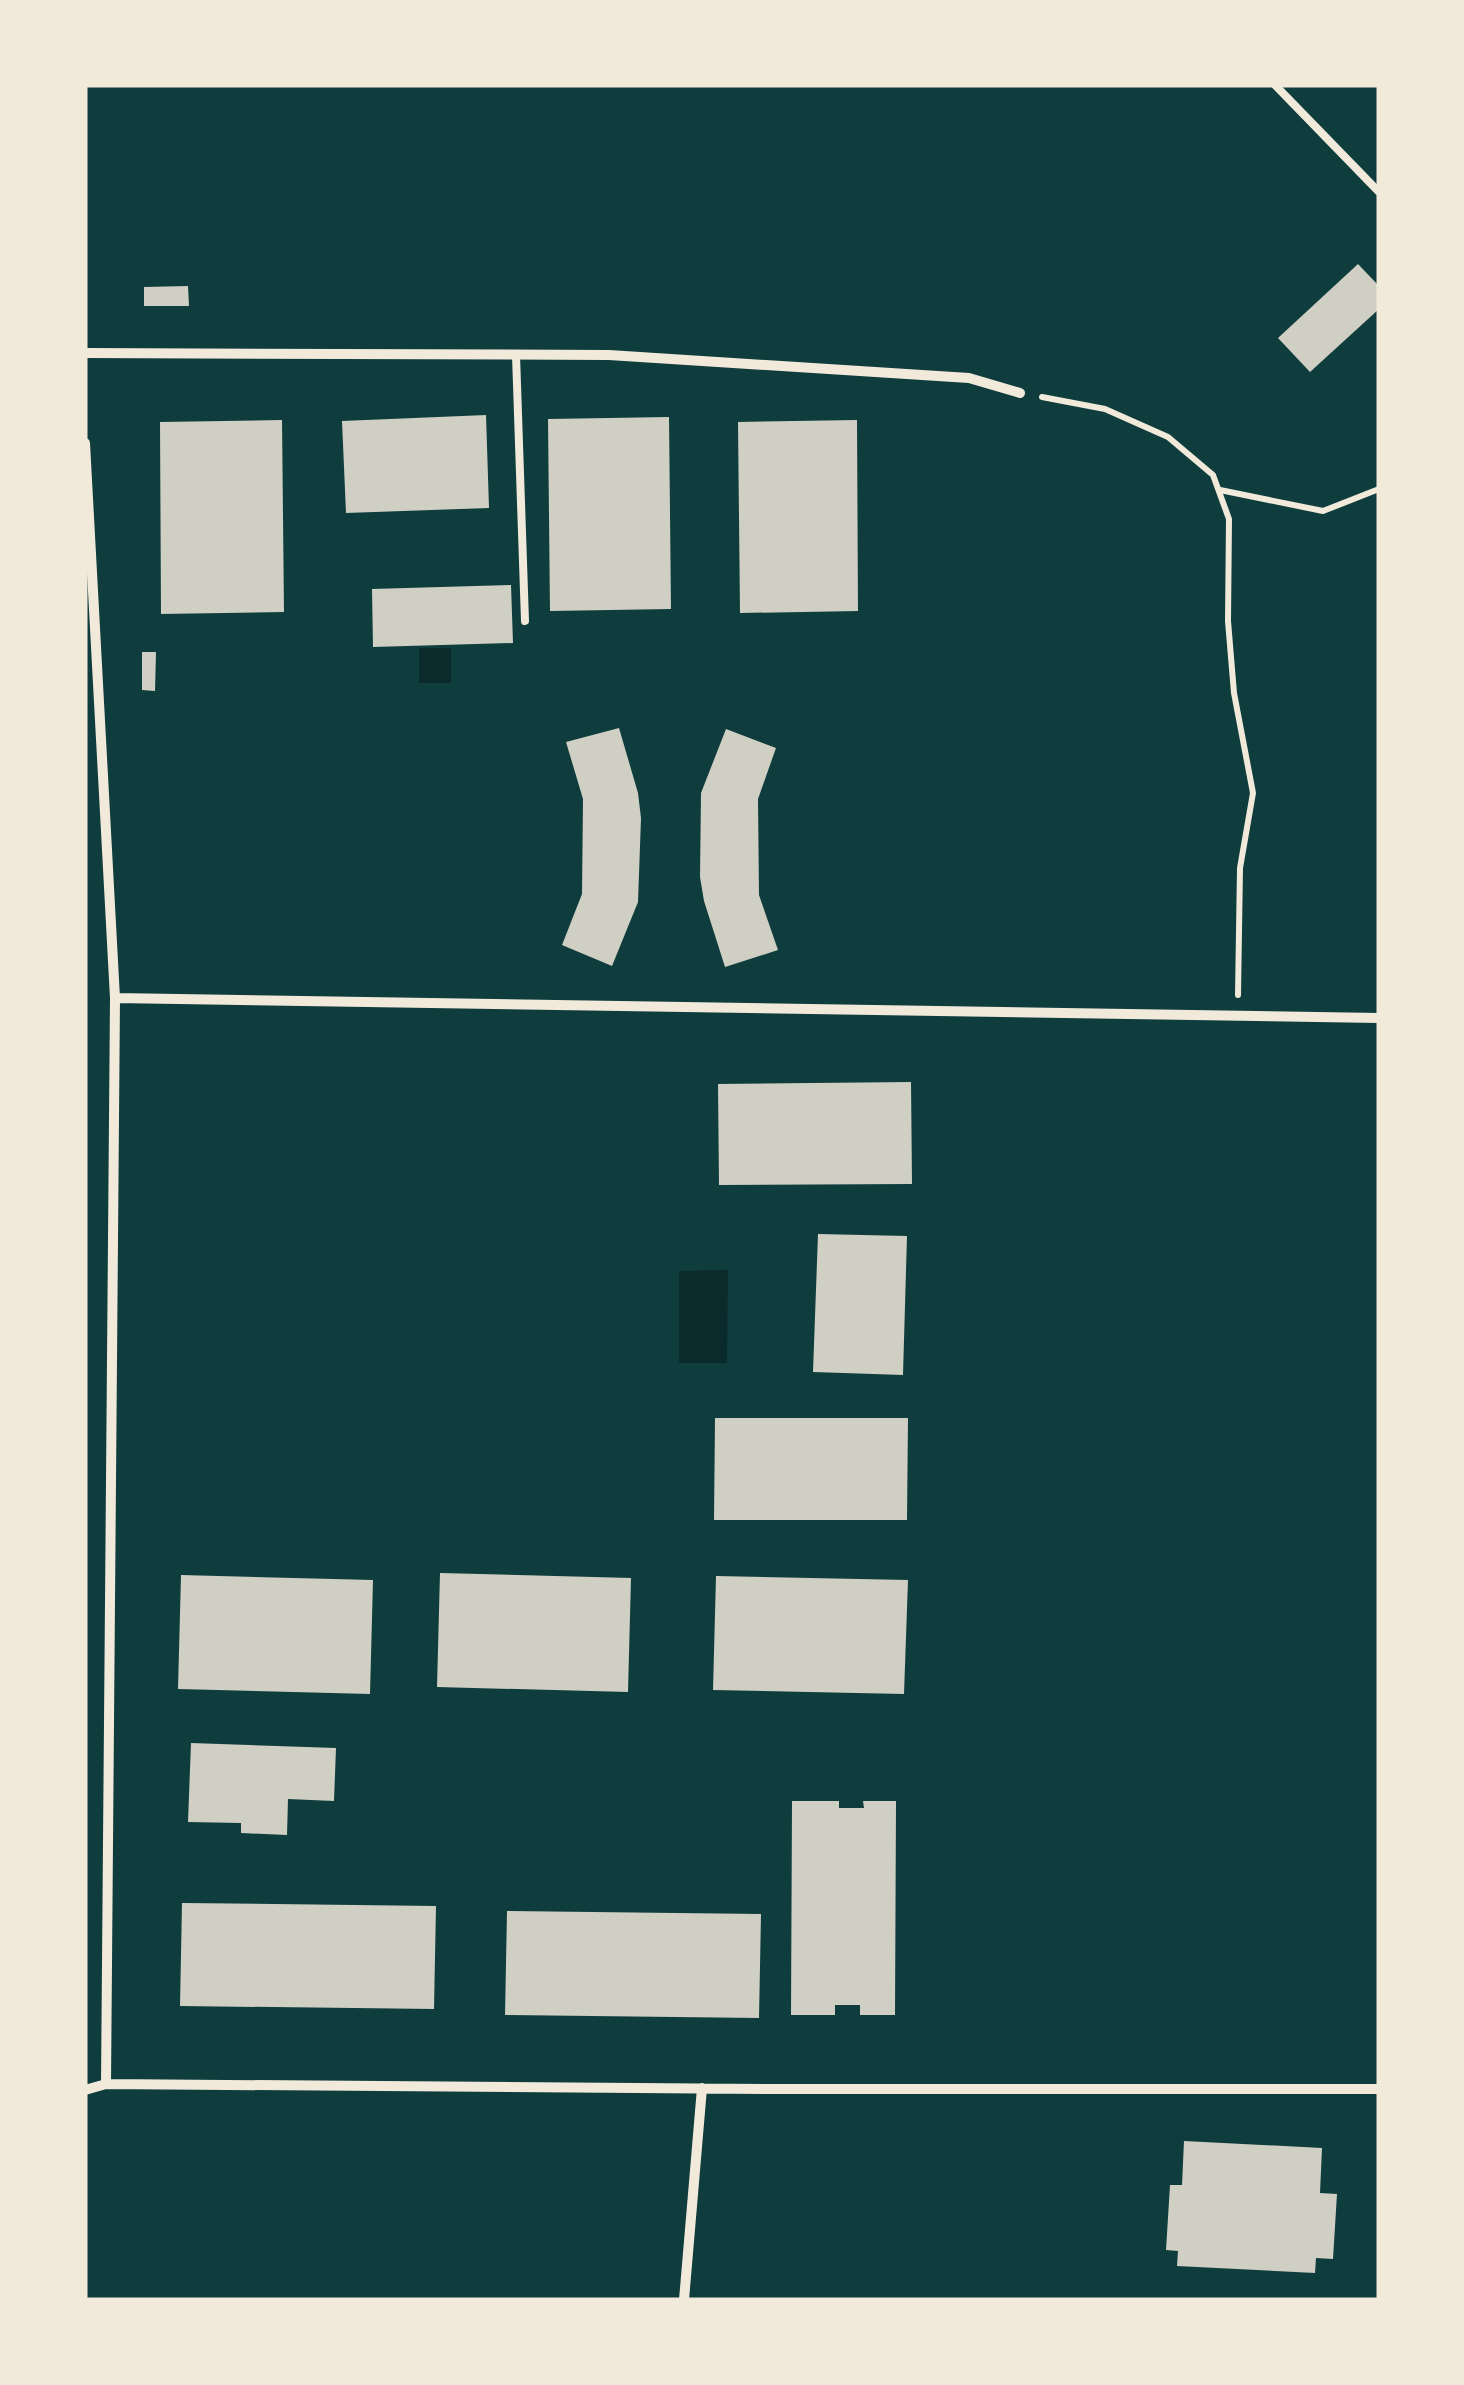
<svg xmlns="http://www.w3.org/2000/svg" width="1464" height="2385" font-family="Mulish,sans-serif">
  <rect width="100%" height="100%" fill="#0f3d3e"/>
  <!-- water -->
  <path fill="#0a2a2b" d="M 419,648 L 451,648 L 451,683 L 419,683 Z
    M 728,1270 L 727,1363 L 679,1363 L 679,1271 Z"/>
  <!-- building -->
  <path fill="#cfcfc3" d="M 1358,264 L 1379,286 L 1379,309 L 1310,372 L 1278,338 Z
    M 188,286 L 189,306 L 144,306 L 144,287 Z
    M 486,415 L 489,508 L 346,513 L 342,421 Z
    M 669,417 L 671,609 L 550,611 L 548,419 Z
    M 282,420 L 284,612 L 161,614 L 160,422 Z
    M 857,420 L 858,611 L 740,613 L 738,422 Z
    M 511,585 L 513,643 L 373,647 L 372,589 Z
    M 142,652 L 156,652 L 155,691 L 142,690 Z
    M 619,728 L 638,793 L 641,818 L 638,902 L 612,966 L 562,945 L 582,894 L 583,799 L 566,742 Z
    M 726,729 L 776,748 L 758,799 L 759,895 L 778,950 L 725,967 L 704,901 L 700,877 L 701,793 Z
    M 911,1082 L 912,1184 L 719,1185 L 718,1084 Z
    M 818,1234 L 907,1236 L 903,1375 L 813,1372 Z
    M 715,1418 L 908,1418 L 907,1520 L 714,1520 Z
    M 440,1573 L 631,1578 L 628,1692 L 437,1687 Z
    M 181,1575 L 373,1580 L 370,1694 L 178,1689 Z
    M 716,1576 L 908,1580 L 904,1694 L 713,1690 Z
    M 191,1743 L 336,1748 L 334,1801 L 288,1799 L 287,1835 L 241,1833 L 241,1823 L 188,1822 Z
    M 792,1801 L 839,1801 L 839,1808 L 864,1808 L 863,1801 L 896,1801 L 895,2015 L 860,2015 L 860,2005 L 835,2005 L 835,2015 L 791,2015 Z
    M 182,1903 L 436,1906 L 434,2009 L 180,2006 Z
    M 507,1911 L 761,1914 L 759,2018 L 505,2015 Z
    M 1184,2141 L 1322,2148 L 1320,2193 L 1337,2194 L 1333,2259 L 1316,2258 L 1315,2273 L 1177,2266 L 1178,2251 L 1166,2250 L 1170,2185 L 1182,2185 Z"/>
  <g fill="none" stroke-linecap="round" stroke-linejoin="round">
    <!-- path -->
    <path stroke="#f1e9da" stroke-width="6" d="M 1042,397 L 1105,409 L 1168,437 L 1213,475 L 1229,519 L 1228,621 L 1234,693 L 1253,793 L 1240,868 L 1238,995
      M 1220,490 L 1323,511 L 1379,489"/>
    <!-- service -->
    <path stroke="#f1e9da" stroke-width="8" d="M 1275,85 L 1379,192
      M 516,355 L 525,621"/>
    <!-- minor -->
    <path stroke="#f1e9da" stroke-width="10" d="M 85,353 L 609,355 L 969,378 L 1020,393
      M 85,443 L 115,998
      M 106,2084 L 115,998 L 1379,1018
      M 85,2090 L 106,2084 L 765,2089 L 1379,2089
      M 684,2300 L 702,2088"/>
  </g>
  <!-- border -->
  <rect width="1464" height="2385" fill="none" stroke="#f1e9da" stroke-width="175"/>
</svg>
